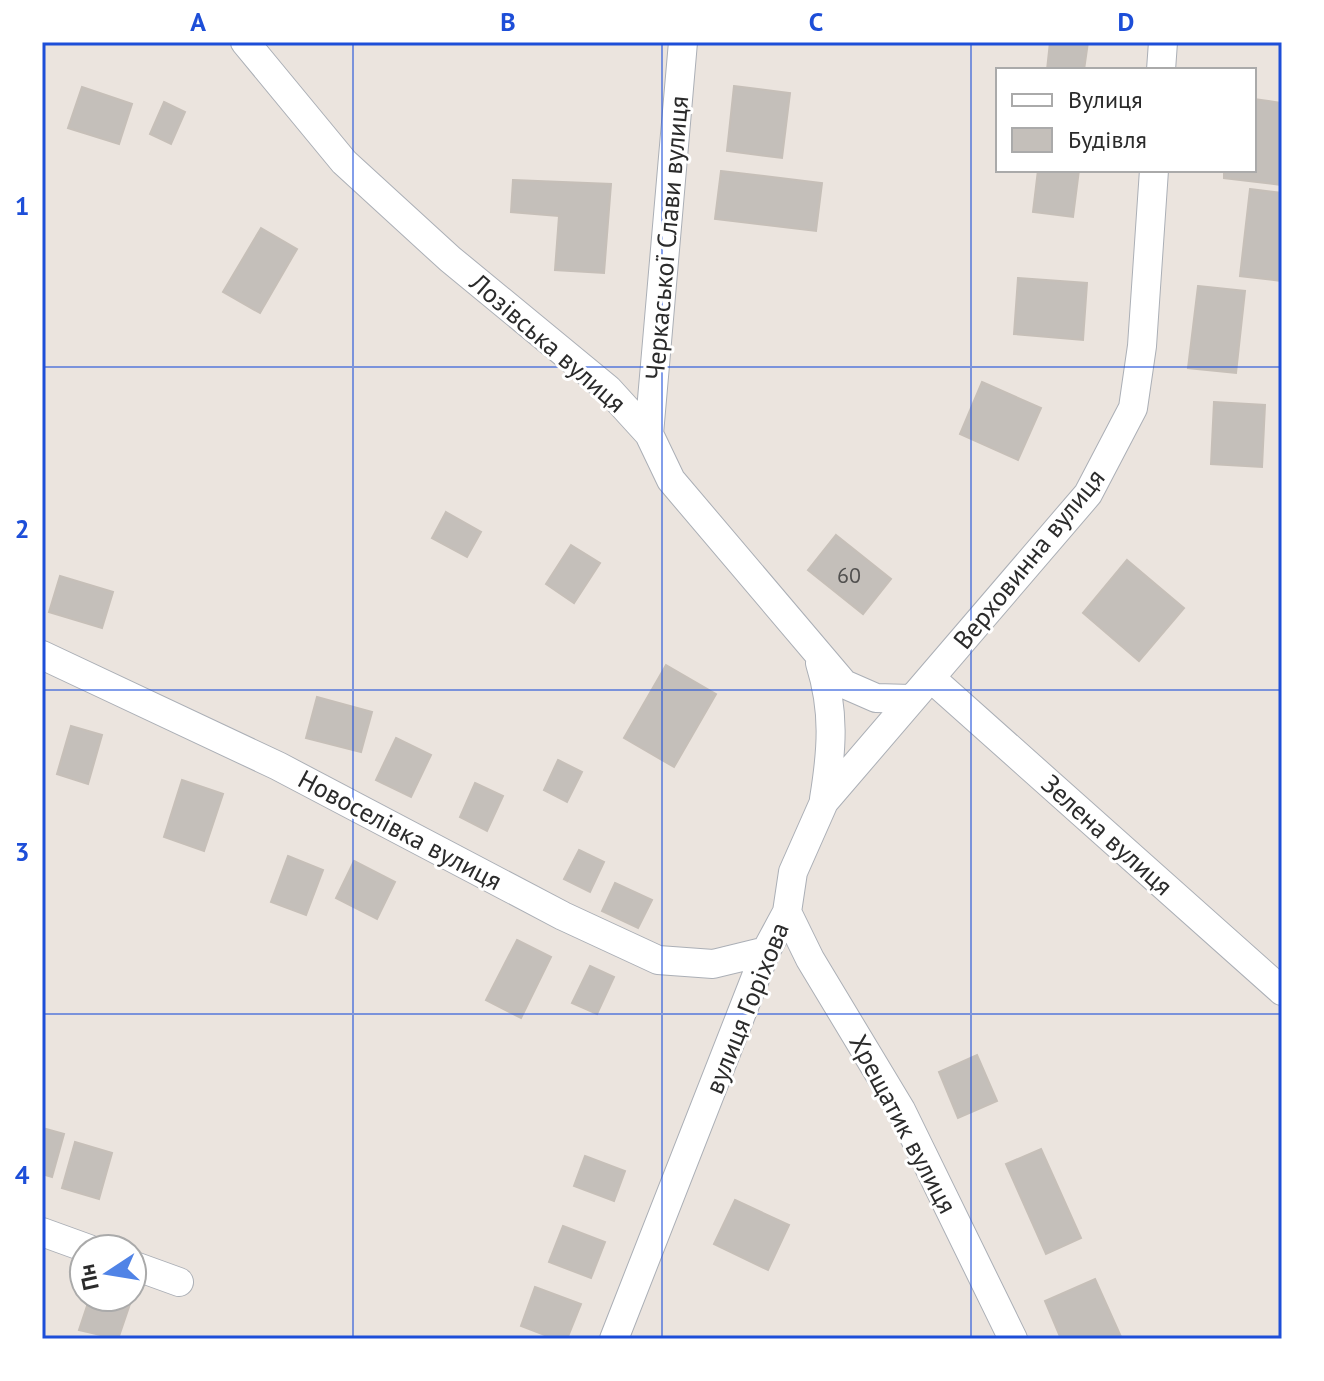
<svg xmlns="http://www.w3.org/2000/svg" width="1324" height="1381" font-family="'PT Sans',sans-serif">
  <rect width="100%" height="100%" fill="#ebe4de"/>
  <!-- building -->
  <path fill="#c4bfba" stroke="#c6bfb8" stroke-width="2" d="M 1050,42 L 1088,42 L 1084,70 L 1047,70 Z
    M 734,86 L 790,93 L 782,158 L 727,151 Z
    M 82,87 L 132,104 L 119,144 L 68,128 Z
    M 1254,99 L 1282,103 L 1282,185 L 1224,178 L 1224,170 L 1254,170 Z
    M 164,102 L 185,112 L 171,144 L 150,134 Z
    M 1038,170 L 1079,170 L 1073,217 L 1033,212 Z
    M 721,171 L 822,183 L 816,231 L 715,219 Z
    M 513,180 L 611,184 L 604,273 L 555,270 L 559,216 L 511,212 Z
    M 1250,189 L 1282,193 L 1282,281 L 1240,276 Z
    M 261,228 L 297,249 L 260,313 L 223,292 Z
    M 1018,278 L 1087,283 L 1083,340 L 1014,334 Z
    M 1198,286 L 1245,291 L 1236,373 L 1188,368 Z
    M 982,382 L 1041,408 L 1018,460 L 960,434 Z
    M 1214,402 L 1265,405 L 1262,467 L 1211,464 Z
    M 446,512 L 481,532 L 467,557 L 432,538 Z
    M 836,535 L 891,579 L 863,614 L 808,570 Z
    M 571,545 L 600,563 L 574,603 L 546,584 Z
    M 1127,560 L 1184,608 L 1139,661 L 1083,613 Z
    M 60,576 L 113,592 L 102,628 L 49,612 Z
    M 666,665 L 716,694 L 674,767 L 624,738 Z
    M 317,697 L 372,712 L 361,752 L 306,738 Z
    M 71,726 L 102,735 L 88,784 L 57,774 Z
    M 396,738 L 431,755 L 411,797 L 376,780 Z
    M 558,760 L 582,772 L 567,802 L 544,790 Z
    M 182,780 L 223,794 L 204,851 L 164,837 Z
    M 475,783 L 503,796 L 487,831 L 460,817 Z
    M 579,850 L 604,862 L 590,892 L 564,879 Z
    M 288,856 L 323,870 L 306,915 L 271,902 Z
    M 354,861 L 395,882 L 377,919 L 336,898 Z
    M 615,883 L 652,900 L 638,928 L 602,911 Z
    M 517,940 L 551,957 L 521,1018 L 486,1000 Z
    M 590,966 L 614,977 L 597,1014 L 572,1003 Z
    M 977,1055 L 997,1101 L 958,1118 L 939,1072 Z
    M 46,1129 L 64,1134 L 52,1177 L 42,1174 L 42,1144 Z
    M 75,1142 L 112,1153 L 99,1199 L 62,1188 Z
    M 1041,1149 L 1081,1238 L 1046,1254 L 1006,1164 Z
    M 585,1156 L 625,1171 L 614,1201 L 574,1186 Z
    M 735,1200 L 789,1225 L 768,1270 L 714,1244 Z
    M 563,1226 L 605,1242 L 591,1278 L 549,1262 Z
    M 1095,1279 L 1122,1339 L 1061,1339 L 1045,1301 Z
    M 535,1287 L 581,1304 L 567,1339 L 555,1339 L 521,1326 Z
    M 90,1297 L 107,1297 L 130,1304 L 118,1339 L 79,1330 Z"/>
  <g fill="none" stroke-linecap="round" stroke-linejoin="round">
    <!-- minor casing -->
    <g stroke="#abafb6" stroke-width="30">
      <path id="minor" d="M 245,42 L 344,162 L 450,259 L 608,389 L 649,434 L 671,480 L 844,684 L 876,698 L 911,699
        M 1161,70 L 1163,42
        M 649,434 L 683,42
        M 42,655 L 278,766 L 563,916 L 658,960 L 713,964 L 766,951
        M 820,663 C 835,711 832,750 824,799
        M 932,679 L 1282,991
        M 787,912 L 810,959 L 901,1110 L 1013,1339
        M 42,1232 L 89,1249
        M 132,1265 L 179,1282
        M 614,1339 L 766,951 L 787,912 L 793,872 L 824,802 L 1088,494 L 1133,408 L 1142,346 L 1154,170"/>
    </g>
    <!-- minor -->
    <use href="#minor" stroke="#fff" stroke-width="28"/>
  </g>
  <!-- grid -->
  <path fill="none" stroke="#1d4ed8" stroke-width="2" stroke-opacity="0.55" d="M 353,42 L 353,1339M 662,42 L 662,1339M 971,42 L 971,1339M 42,367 L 1282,367M 42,690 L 1282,690M 42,1014 L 1282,1014"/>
  <g text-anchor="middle" stroke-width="6" stroke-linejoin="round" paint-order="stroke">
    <!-- number labels -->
    <g font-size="22" fill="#51504f">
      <text x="849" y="583">60</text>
    </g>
    <!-- street labels -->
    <g font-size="26" fill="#2b2b2b" stroke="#fff">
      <text transform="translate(667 238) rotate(-85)" y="9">Черкаської Слави вулиця</text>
      <text transform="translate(548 343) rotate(41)" y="9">Лозівська вулиця</text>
      <text transform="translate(1029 559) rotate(-51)" y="9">Верховинна вулиця</text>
      <text transform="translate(400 830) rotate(28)" y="9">Новоселівка вулиця</text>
      <text transform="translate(1107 835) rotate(42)" y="9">Зелена вулиця</text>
      <text transform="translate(747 1008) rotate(-68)" y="9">вулиця Горіхова</text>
      <text transform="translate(903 1124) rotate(62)" y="9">Хрещатик вулиця</text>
    </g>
  </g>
  <!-- border -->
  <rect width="1324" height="1381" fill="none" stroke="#ffffff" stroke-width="88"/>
  <!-- legend -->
  <rect x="996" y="68" width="260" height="104" fill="#ffffff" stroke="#aaaaaa" stroke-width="2"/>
  <rect x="1012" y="94" width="40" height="12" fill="#ffffff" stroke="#aaaaaa" stroke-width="2"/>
  <text x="1068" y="108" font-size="24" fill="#2b2b2b">Вулиця</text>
  <rect x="1012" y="128" width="40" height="24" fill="#c4bfba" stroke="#aaaaaa" stroke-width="2"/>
  <text x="1068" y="148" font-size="24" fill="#2b2b2b">Будівля</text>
  <!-- north arrow -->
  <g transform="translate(108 1273) rotate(258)"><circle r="38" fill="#ffffff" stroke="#aaaaaa" stroke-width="2"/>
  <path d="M0-6L14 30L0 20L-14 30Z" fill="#5083e6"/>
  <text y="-12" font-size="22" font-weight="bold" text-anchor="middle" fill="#2b2b2b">Пн</text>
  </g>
  <rect x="44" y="44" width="1236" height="1293" fill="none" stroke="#1d4ed8" stroke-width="3"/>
  <g font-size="26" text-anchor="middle" font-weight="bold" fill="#1d4ed8">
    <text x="198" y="31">A</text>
    <text x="508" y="31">B</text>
    <text x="816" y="31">C</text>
    <text x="1126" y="31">D</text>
    <text x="22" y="215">1</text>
    <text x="22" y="538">2</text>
    <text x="22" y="861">3</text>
    <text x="22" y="1184">4</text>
  </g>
</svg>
